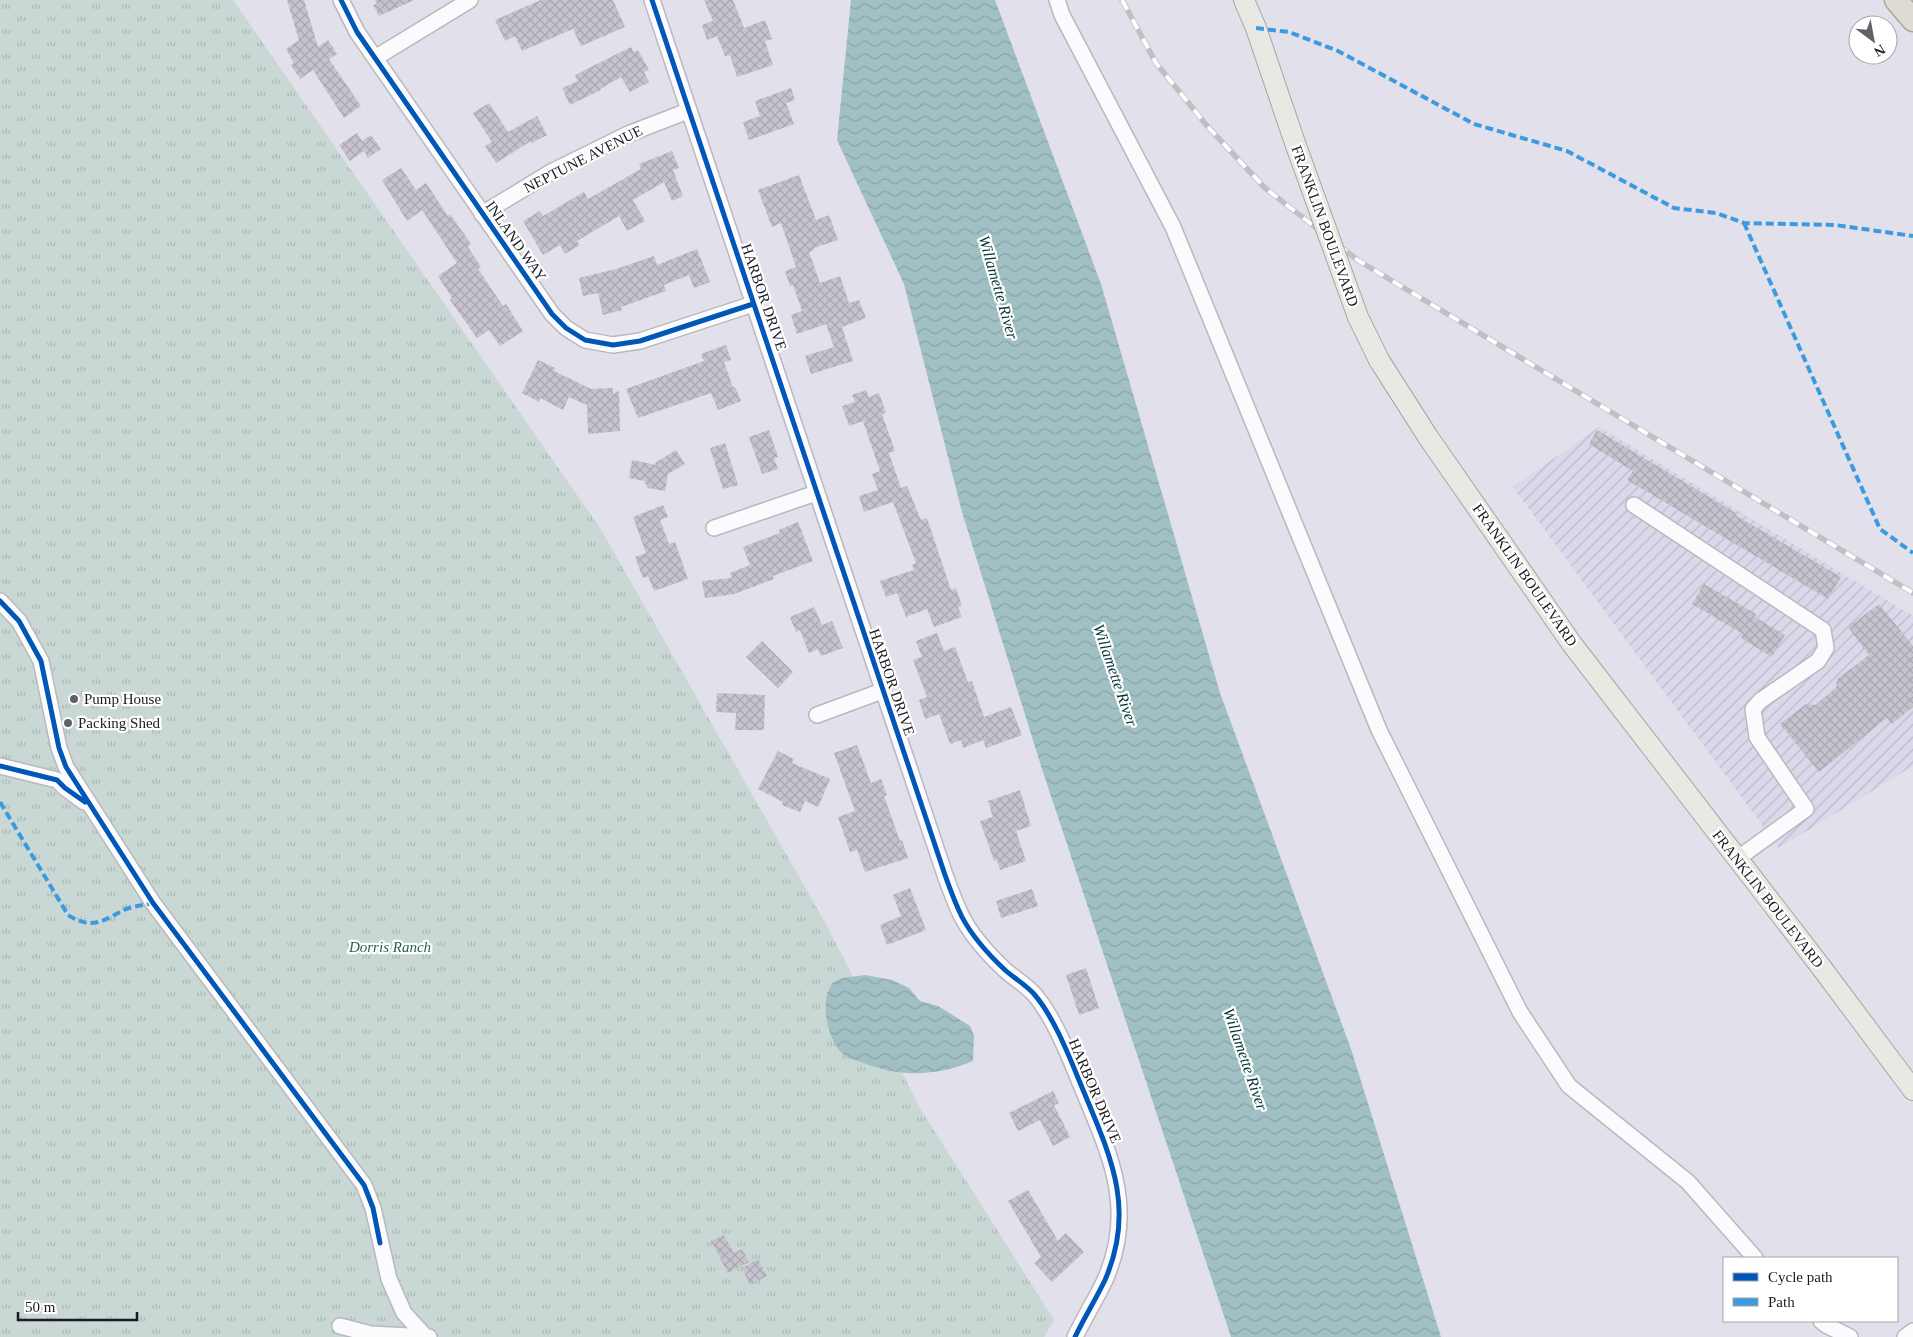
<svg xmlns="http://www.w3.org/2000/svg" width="1913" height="1337" font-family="'Times New Roman',serif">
  <defs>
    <pattern id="industrial-furrows" width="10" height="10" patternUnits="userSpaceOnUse" patternTransform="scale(1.25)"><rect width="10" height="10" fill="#dcd8eb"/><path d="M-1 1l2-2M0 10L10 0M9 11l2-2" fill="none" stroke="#bcb9c9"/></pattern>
    <pattern id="park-tufts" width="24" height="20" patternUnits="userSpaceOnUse" patternTransform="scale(1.25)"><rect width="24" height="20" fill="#c9d8d4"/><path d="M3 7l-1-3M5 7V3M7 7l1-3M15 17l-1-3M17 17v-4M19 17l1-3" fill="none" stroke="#acb9b6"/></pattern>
    <pattern id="water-waves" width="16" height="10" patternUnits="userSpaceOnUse" patternTransform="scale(1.25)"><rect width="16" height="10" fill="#a1c0c4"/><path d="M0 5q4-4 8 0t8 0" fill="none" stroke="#8aa4a8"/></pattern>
    <pattern id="building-cross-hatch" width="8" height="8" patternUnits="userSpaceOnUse" patternTransform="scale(1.25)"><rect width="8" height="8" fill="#c6c3ce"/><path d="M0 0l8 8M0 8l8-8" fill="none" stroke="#aaa7b1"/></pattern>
  </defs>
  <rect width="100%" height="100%" fill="#e2e0ea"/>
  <!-- industrial -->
  <path fill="url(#industrial-furrows)" d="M 1599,427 L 1913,616 L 1913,766 L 1779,848 L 1513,487 Z"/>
  <!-- park -->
  <path fill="url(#park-tufts)" d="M 0,0 L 233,0 L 600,528 L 826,924 L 920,1108 L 1054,1320 L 1044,1337 L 0,1337 Z"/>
  <!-- water -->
  <path fill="url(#water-waves)" d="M 851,0 L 995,0 L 1101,284 L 1220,693 L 1351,1049 L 1441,1337 L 1231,1337 L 1041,766 L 962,512 L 904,284 L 837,140 Z
    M 865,975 L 892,980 L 909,988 L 920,1001 L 938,1006 L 970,1026 L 974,1036 L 973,1061 C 936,1077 897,1077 861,1062 C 856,1060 848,1058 843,1054 C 830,1043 824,1017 826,1001 C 826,995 830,988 832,983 L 842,978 Z"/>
  <!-- building -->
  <path fill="url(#building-cross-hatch)" d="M 287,0 L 304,0 L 318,47 L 328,40 L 337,54 L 329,59 L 361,106 L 344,118 L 313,70 L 300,79 L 291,65 L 294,63 L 286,49 L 299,40 Z
    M 375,0 L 414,0 L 379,16 L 373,5 L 377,4 Z
    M 541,0 L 613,0 L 625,27 L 581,46 L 573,29 L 522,51 L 515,36 L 505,41 L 495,20 Z
    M 704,0 L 733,0 L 744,28 L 765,20 L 772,39 L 765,41 L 773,65 L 737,77 L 730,55 L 725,56 L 717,36 L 707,40 L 702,25 L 713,21 Z
    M 631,47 L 634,52 L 638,50 L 649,70 L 644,72 L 649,82 L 630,92 L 621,77 L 600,89 L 601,90 L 570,105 L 562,88 L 578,81 L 575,75 Z
    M 791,88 L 795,100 L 786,103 L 794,124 L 749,140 L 743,122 L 760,116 L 755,101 Z
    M 489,103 L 508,132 L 537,116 L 547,135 L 532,143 L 531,141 L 496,163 L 485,146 L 492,142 L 473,113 Z
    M 357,133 L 362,141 L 371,135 L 381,149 L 368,158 L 364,151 L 350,161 L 339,145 Z
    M 672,151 L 679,168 L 673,170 L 683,196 L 672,201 L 664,182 L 633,200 L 645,221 L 627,231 L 619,216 L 577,241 L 580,245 L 565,254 L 560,245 L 543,255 L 523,221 L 540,211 L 543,216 L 584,192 L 588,199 L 641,169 L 639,164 Z
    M 401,168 L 416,190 L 426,183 L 448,216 L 450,214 L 471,244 L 468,247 L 481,267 L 478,269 L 503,306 L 506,304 L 523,331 L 500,346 L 489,330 L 477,338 L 450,300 L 452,298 L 438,276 L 457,263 L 422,210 L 407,221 L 382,180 Z
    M 799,175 L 816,220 L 829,215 L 838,240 L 814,248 L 814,250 L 809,252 L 820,283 L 840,276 L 849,303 L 859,300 L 866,318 L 842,327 L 853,361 L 811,374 L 805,356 L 834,347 L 826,324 L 797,334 L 791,315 L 802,311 L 793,285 L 790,286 L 785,271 L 796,267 L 781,223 L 772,227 L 758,190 Z
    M 697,249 L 710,282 L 694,288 L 689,275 L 664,285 L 666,291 L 621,307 L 622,310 L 603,315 L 598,293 L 583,296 L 579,278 L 616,269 L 654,256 L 657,265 Z
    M 726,345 L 731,360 L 724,362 L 733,387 L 735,387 L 741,401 L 718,410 L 711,393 L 638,418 L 626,389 L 704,361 L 701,354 Z
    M 538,360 L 555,368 L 554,371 L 591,389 L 613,388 L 613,394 L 619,391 L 620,431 L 588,434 L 587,405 L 569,397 L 563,410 L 540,398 L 539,402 L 522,393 Z
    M 866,390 L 869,397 L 879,393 L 886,413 L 882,414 L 895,451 L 889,453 L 901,488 L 907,486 L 921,520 L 927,518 L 951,590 L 956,588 L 962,606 L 958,607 L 962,617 L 934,627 L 927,609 L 906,617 L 897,593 L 886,597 L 880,581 L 914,570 L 912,565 L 916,563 L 893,502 L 864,512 L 859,496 L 878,490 L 872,474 L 880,471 L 863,421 L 849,426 L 842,406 L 855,402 L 852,395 Z
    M 769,430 L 778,457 L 774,458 L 778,469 L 762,474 L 749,437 Z
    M 1597,430 L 1736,513 L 1735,515 L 1841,577 L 1828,599 L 1627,480 L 1633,471 L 1589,444 Z
    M 725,443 L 738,485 L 723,489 L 710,448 Z
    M 676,450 L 685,464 L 668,474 L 665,491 L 648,488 L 644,481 L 629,478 L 632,460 L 656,465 L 655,463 Z
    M 663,505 L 668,517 L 660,520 L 669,544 L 675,542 L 688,579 L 654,591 L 648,576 L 643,578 L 635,557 L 646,553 L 633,517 Z
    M 798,522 L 813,561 L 773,576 L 774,579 L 734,594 L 705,598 L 702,581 L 732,578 L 730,573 L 750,565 L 743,547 L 780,533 L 779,530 Z
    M 1704,584 L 1756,614 L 1755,617 L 1785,635 L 1772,657 L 1741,638 L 1743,634 L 1692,604 Z
    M 1879,604 L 1913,646 L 1913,707 L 1892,724 L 1887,718 L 1819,772 L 1780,724 L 1806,704 L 1815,705 L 1836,688 L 1837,679 L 1869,655 L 1848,627 Z
    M 814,607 L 822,625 L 832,621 L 843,648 L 821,656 L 818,649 L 809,653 L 800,630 L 796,632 L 790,617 Z
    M 937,633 L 944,651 L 955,647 L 968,682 L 972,681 L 984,717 L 1011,707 L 1022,735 L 986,748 L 983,740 L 963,748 L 961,740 L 950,744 L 939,714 L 925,719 L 919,700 L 927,697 L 913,660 L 922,657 L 916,641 Z
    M 762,641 L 793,672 L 778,688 L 746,657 Z
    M 717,693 L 765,695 L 764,730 L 735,730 L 736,713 L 716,712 Z
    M 857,745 L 871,783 L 881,779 L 887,795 L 884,796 L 900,841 L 902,840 L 908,858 L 865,872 L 857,850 L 850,852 L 838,817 L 855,811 L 834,753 Z
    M 778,751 L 794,759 L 792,763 L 830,779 L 818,807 L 805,801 L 800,812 L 782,805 L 783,802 L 758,789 Z
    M 1020,790 L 1031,826 L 1016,831 L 1026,861 L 1000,870 L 997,860 L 994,861 L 980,821 L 993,817 L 988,801 Z
    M 910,888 L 926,930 L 887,945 L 880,925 L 901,916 L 893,895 Z
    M 1032,889 L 1038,906 L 1001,918 L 996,901 Z
    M 1086,968 L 1099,1008 L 1079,1015 L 1066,975 Z
    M 1053,1091 L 1059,1103 L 1054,1105 L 1070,1137 L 1053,1146 L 1040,1120 L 1018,1131 L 1009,1113 Z
    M 1028,1190 L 1058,1241 L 1066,1233 L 1084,1252 L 1052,1282 L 1034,1263 L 1041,1257 L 1008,1201 Z
    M 724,1235 L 734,1253 L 742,1249 L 749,1262 L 728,1273 L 711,1241 Z
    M 758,1259 L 767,1276 L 750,1285 L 742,1268 Z"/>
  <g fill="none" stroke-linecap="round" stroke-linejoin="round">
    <!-- minor casing -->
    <g stroke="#b9b8bf" stroke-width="18">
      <path id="minor" d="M 341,0 L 357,32 L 552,314 L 566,328 L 585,340 L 613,345 L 640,341 L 753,304
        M 652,0 L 945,875 C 950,889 955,903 962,917 C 972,936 989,955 1005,970 C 1014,978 1026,985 1034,994 C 1054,1017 1069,1056 1081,1085 C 1109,1153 1137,1207 1105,1280 C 1096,1299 1084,1318 1075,1337
        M 1057,0 L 1062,15 L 1173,227 L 1379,730 L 1520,1012 L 1569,1086 L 1688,1182 L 1755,1258
        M 375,58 L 470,0
        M 482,214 L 551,172 L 628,134 L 688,111
        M 1634,505 L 1823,630 L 1826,648 L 1818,661 L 1760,701 L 1753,709 L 1757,737 L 1806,809 L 1737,859
        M 714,528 L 816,493
        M 0,601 L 19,621 L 41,661 L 59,748 L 66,767 L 153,903 L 364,1185 L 373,1208 L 389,1279 L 404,1313 L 425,1336
        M 817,715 L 882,691
        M 0,766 L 57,780 L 65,788 L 84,802
        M 1821,1321 L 1826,1325 L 1850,1337
        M 340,1326 L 371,1334 L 429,1337
        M 1905,1337 L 1913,1331"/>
    </g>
    <!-- major casing -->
    <g stroke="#a9a59f" stroke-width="22">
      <path id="major" d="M 1244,0 L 1256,28 L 1295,143
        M 1379,360 L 1428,437 L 1572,644 L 1821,967 L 1913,1090"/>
    </g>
    <!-- highway casing -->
    <g stroke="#a9a59f" stroke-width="25">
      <path id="highway" d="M 1896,0 L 1913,20"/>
    </g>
    <!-- minor -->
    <use href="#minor" stroke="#fbfafc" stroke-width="15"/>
    <!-- major -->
    <use href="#major" stroke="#eae8e3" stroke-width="20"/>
    <!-- highway -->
    <use href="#highway" stroke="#dfdbd2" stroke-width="22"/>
    <!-- rail casing -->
    <g stroke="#c0bfc2" stroke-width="5.5">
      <path id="rail" d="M 1122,0 L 1156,63 L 1208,127 L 1265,188 L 1359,261 L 1913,593"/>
    </g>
    <!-- rail -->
    <use href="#rail" stroke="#fff" stroke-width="4" stroke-dasharray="11" stroke-linecap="butt"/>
    <!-- major-bridge casing -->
    <g stroke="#a9a59f" stroke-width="22" stroke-linecap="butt">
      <path id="major-bridge" d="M 1295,143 L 1358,317 L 1379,360"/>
    </g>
    <!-- major-bridge -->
    <use href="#major-bridge" stroke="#eae8e3" stroke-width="20"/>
    <!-- quiet -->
    <path stroke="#3c9be0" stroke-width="4" stroke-dasharray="8 4" stroke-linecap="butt" d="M 1256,28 L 1289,32 L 1338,51 L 1474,124 L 1567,151 L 1674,208 L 1716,213 L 1744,223 L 1835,225 L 1913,236
      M 1744,223 L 1880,529 L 1913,553
      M 0,802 L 68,915 C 93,931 103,920 126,909 C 135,906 144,905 153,903"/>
    <!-- cycleway casing -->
    <g stroke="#fff" stroke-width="8">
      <path id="cycleway" d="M 341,0 L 357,32 L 552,314 L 566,328 L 585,340 L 613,345 L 640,341 L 753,304
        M 652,0 L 945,875 C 950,889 955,903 962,917 C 972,936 989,955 1005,970 C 1014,978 1026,985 1034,994 C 1054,1017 1069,1056 1081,1085 C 1109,1153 1137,1207 1105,1280 C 1096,1299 1084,1318 1075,1337
        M 0,601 L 19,621 L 41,661 L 59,748 L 66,767 L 153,903 L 364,1185 L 373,1208 L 380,1243
        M 0,766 L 57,780 L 65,788 L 85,802"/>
    </g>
    <!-- cycleway -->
    <use href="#cycleway" stroke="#0057b8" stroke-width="5"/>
  </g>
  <!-- markers -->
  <g fill="#626068" stroke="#fff" stroke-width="2">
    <circle cx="74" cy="699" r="5"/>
    <circle cx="68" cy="723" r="5"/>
  </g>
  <g text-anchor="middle" stroke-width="4.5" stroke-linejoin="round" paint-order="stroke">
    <!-- street labels -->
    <g font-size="15" fill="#1d1b22" stroke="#fff">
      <text transform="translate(583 159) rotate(-27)" y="5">NEPTUNE AVENUE</text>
      <text transform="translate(1325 226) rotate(70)" y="5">FRANKLIN BOULEVARD</text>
      <text transform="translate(516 241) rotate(55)" y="5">INLAND WAY</text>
      <text transform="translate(764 297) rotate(71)" y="5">HARBOR DRIVE</text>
      <text transform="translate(1525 575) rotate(55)" y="5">FRANKLIN BOULEVARD</text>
      <text transform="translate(892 682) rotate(71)" y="5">HARBOR DRIVE</text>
      <text transform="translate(1768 899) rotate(52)" y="5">FRANKLIN BOULEVARD</text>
      <text transform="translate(1095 1091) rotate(67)" y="5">HARBOR DRIVE</text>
    </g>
    <!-- poi labels -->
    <g font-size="15" fill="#1d1b22" stroke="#fff" text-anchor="start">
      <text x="84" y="704">Pump House</text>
      <text x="78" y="728">Packing Shed</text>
    </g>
    <!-- park labels -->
    <g font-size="15" font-style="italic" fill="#25654a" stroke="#fff">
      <text x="390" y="952">Dorris Ranch</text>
    </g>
    <!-- water labels -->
    <g font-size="16" font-style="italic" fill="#053435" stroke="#fff">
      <text transform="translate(999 287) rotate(74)" y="6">Willamette River</text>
      <text transform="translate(1116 675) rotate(71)" y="6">Willamette River</text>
      <text transform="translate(1246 1059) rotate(71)" y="6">Willamette River</text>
    </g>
  </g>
  <!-- legend -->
  <rect x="1723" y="1257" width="175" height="65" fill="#ffffff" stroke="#a5a4a7"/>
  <rect x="1733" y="1273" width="25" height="8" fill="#0057b8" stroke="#a5a4a7"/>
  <text x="1768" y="1282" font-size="15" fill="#1d1b22">Cycle path</text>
  <rect x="1733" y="1298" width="25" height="8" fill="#3c9be0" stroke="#a5a4a7"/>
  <text x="1768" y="1307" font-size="15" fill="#1d1b22">Path</text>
  <!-- north arrow -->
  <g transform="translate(1873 40) rotate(148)"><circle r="24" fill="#ffffff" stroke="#a5a4a7"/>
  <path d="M0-4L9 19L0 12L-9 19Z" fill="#626068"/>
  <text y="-8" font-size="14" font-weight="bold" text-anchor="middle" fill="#1d1b22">N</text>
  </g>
  <!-- scale -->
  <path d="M18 1312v8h119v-8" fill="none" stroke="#1d1b22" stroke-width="2.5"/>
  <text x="25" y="1312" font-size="15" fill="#1d1b22" stroke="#ffffff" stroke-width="4" paint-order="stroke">50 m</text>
</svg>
